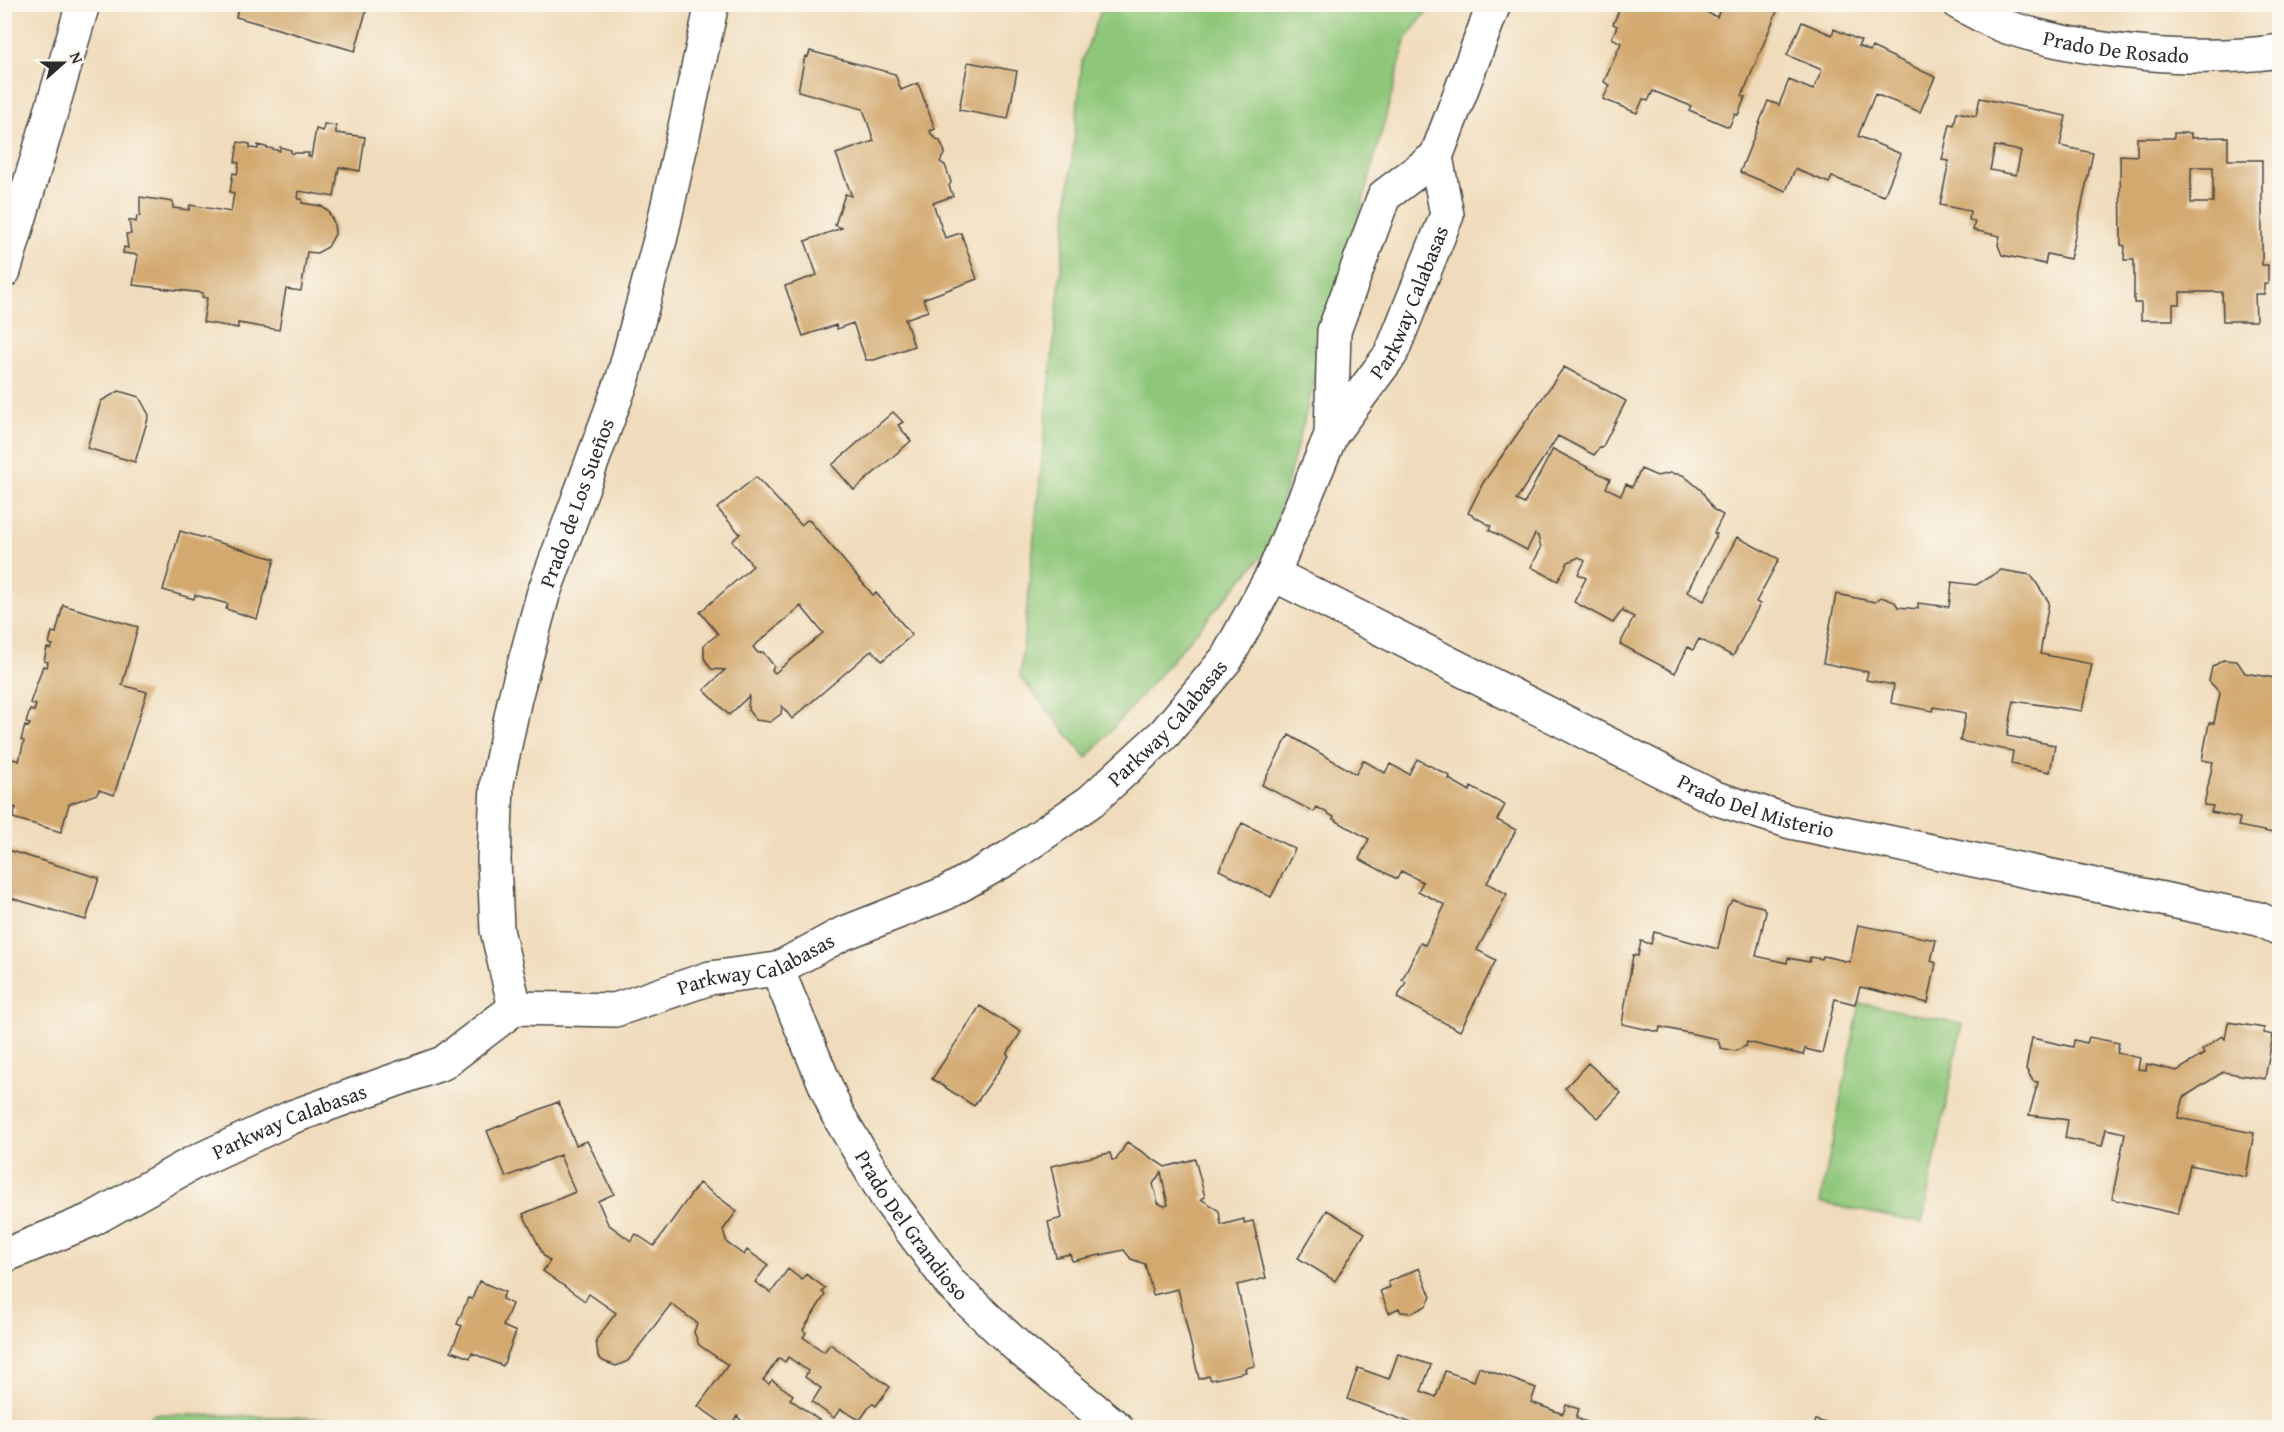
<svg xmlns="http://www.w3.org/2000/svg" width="2284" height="1432" font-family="'Gentium Book Plus',serif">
  <rect width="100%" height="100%" fill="#fbf7ec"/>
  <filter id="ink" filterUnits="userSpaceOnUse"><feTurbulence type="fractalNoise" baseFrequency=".0167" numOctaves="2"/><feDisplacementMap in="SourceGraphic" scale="12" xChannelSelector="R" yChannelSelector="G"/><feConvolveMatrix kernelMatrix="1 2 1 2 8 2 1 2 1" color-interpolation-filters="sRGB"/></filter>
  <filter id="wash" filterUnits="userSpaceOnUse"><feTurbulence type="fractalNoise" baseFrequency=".008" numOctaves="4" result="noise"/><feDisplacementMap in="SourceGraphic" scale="24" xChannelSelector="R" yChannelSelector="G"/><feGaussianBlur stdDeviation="1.35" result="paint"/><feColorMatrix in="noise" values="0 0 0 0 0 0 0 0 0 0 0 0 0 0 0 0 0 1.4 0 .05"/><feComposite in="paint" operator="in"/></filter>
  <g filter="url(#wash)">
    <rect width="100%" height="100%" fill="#f0dcbc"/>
    <!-- green -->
    <path fill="#8fc77a" stroke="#5d7952" stroke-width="1.5" d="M 1103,5 L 1432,5 L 1407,37 L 1270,547 L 1087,758 L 1020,677 L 1082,61 Z
      M 1860,1003 L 1962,1024 L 1922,1223 L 1820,1203 Z
      M 154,1414 L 404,1420 L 419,1427 L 136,1427 Z"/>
    <g id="blocks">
      <!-- building -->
      <path fill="#d3a970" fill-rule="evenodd" d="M 239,4 L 368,4 L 355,51 L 236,17 Z
        M 1622,4 L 1703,4 L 1701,10 L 1717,17 L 1722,4 L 1780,4 L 1742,96 L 1745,97 L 1738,115 L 1735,114 L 1729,127 L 1689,110 L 1691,106 L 1653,91 L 1648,101 L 1643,99 L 1637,113 L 1603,99 L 1610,85 L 1604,82 L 1621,43 L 1612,38 L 1617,26 L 1613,24 Z
        M 1802,22 L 1832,35 L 1834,29 L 1861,41 L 1858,46 L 1870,51 L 1872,47 L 1935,77 L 1920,112 L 1875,94 L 1858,136 L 1901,154 L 1884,196 L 1832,177 L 1829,183 L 1795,169 L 1786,191 L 1740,172 L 1768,101 L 1779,105 L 1789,80 L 1813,90 L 1822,70 L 1787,55 Z
        M 810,51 L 895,74 L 901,90 L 918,83 L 935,129 L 930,131 L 932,136 L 940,141 L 945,152 L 940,162 L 945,165 L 951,182 L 949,186 L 953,196 L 933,203 L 945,238 L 961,233 L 977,279 L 923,299 L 928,311 L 905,319 L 914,346 L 874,360 L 866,360 L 853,323 L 837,329 L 836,325 L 803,336 L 785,286 L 817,275 L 805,241 L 842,228 L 835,225 L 845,194 L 851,196 L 851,194 L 836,154 L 874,141 L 863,109 L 798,91 L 805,56 L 808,57 Z
        M 968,62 L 1017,71 L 1008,119 L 959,110 Z
        M 1980,98 L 2066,116 L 2060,146 L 2093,153 L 2070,259 L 2047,254 L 2045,264 L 2002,255 L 1998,245 L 2000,236 L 1973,230 L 1975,221 L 1969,220 L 1970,211 L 1940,205 L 1949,161 L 1942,160 L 1950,124 L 1954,125 L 1957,112 L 1976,116 ZM 1995,146 L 2021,151 L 2016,175 L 1990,170 Z
        M 324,124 L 336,126 L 336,133 L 365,137 L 360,171 L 339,167 L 334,197 L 299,191 L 298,199 L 302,199 L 302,203 L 321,206 L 328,211 L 334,223 L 335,234 L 328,247 L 317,253 L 307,252 L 301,291 L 286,289 L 279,330 L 238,323 L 238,328 L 203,322 L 207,298 L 202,297 L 203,293 L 133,285 L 138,255 L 123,253 L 124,247 L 128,248 L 126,234 L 131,234 L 129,220 L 136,222 L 137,216 L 140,216 L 140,197 L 173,202 L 173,208 L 189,210 L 190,205 L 231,212 L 234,193 L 230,192 L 233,173 L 237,174 L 239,163 L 235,162 L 238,142 L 250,144 L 250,148 L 258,149 L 258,145 L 280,151 L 280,147 L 291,150 L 291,153 L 309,153 L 308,156 L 311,157 L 316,129 L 323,131 Z
        M 2174,133 L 2191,133 L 2191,138 L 2228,137 L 2228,160 L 2262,160 L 2262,265 L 2268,265 L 2268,284 L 2264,284 L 2264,294 L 2255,294 L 2256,321 L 2223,321 L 2222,292 L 2180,292 L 2180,304 L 2173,304 L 2173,320 L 2141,320 L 2141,303 L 2134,303 L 2134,260 L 2124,260 L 2125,246 L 2121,245 L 2120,155 L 2137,156 L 2137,138 L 2174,138 ZM 2191,167 L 2213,167 L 2213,203 L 2191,203 Z
        M 1564,367 L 1626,401 L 1602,448 L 1600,447 L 1594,455 L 1558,436 L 1516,500 L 1524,504 L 1553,449 L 1610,479 L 1606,488 L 1621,495 L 1626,484 L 1632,487 L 1641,469 L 1657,476 L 1670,473 L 1683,475 L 1701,490 L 1714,510 L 1723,515 L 1714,533 L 1717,534 L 1687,592 L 1704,601 L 1737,537 L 1779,559 L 1756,602 L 1760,604 L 1733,656 L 1699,639 L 1693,650 L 1688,647 L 1675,673 L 1620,644 L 1634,617 L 1622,611 L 1624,608 L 1613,623 L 1574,602 L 1586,578 L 1578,574 L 1585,561 L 1579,557 L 1568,562 L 1558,581 L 1531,567 L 1541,548 L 1538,536 L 1535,534 L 1527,550 L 1489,530 L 1491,526 L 1468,513 L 1483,483 Z
        M 119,391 L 139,397 L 149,415 L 135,462 L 87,448 L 101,401 Z
        M 893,412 L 903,422 L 898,425 L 911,441 L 854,490 L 832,465 Z
        M 756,477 L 801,525 L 807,520 L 810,521 L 873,595 L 876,593 L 912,635 L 882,661 L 872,650 L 792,719 L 782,706 L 781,714 L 770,722 L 756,720 L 748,710 L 749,696 L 729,715 L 704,690 L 725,670 L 711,669 L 704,658 L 704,645 L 718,634 L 700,612 L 753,566 L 732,541 L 740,534 L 717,508 ZM 801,606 L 823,633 L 775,673 L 772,670 L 774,666 L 763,652 L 758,653 L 753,647 Z
        M 180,531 L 275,559 L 257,619 L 226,609 L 228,604 L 195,595 L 194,599 L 163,590 Z
        M 2001,570 L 2031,575 L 2049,602 L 2040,654 L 2092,664 L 2082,711 L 2014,701 L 2007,736 L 2055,745 L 2050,772 L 2011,764 L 2013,751 L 1960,741 L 1966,713 L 1934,707 L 1933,711 L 1891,703 L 1894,685 L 1866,680 L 1868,672 L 1823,663 L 1836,594 L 1875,602 L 1881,597 L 1895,602 L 1898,607 L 1918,609 L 1918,603 L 1949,607 L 1952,582 L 1976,585 Z
        M 63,605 L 138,627 L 122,685 L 147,692 L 114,795 L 99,790 L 97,794 L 69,804 L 61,832 L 13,818 L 16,808 L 4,804 L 4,756 L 19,761 L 24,741 L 21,740 L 25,726 L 28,727 L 30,724 L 26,723 L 30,710 L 34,711 L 36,705 L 30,703 L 43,666 L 47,667 L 48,662 L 44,661 L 47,648 L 51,649 L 53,645 L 49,644 L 52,632 L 56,633 Z
        M 2223,660 L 2237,661 L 2245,673 L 2280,679 L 2280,808 L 2273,833 L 2238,826 L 2240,818 L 2211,812 L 2213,806 L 2204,805 L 2213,762 L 2202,760 L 2209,723 L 2214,723 L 2220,693 L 2209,681 L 2212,667 Z
        M 1289,735 L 1356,774 L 1363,760 L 1385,773 L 1390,764 L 1409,774 L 1417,759 L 1450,776 L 1449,779 L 1470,791 L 1471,787 L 1505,805 L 1497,820 L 1516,830 L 1487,883 L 1507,894 L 1477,950 L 1496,960 L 1460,1031 L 1397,998 L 1406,982 L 1402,980 L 1420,943 L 1425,945 L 1445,905 L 1418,891 L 1423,882 L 1401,871 L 1397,879 L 1359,859 L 1369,839 L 1333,819 L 1334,817 L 1317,807 L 1314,812 L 1262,785 Z
        M 1242,823 L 1295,849 L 1271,897 L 1219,870 Z
        M 4,849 L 99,878 L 86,920 L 4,896 Z
        M 1733,900 L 1763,907 L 1766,912 L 1756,956 L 1787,963 L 1788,958 L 1809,962 L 1810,957 L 1822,959 L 1823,956 L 1850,962 L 1858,925 L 1936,940 L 1931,961 L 1936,963 L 1928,1003 L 1860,987 L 1855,1004 L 1835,999 L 1822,1053 L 1805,1049 L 1803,1055 L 1747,1042 L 1746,1046 L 1735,1051 L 1721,1048 L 1717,1039 L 1660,1027 L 1659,1032 L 1622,1024 L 1633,955 L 1638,956 L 1641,941 L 1651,944 L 1654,932 L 1718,949 L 1727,907 Z
        M 980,1006 L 1021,1032 L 1007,1054 L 1009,1056 L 974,1106 L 932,1079 Z
        M 2228,1022 L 2264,1028 L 2264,1033 L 2273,1035 L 2265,1079 L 2223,1072 L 2184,1097 L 2178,1118 L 2254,1133 L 2246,1177 L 2190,1165 L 2178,1214 L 2112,1199 L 2125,1133 L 2106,1129 L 2102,1146 L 2065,1138 L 2068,1120 L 2029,1115 L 2038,1082 L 2033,1081 L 2026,1069 L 2032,1038 L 2073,1047 L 2074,1040 L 2087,1043 L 2089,1037 L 2119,1043 L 2117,1053 L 2140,1058 L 2138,1069 L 2146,1070 L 2147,1064 L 2177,1071 L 2204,1054 L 2202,1050 L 2222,1036 L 2225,1039 Z
        M 1588,1063 L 1621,1093 L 1598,1118 L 1565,1088 Z
        M 558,1102 L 576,1145 L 587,1141 L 614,1194 L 598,1201 L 608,1224 L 631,1241 L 636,1234 L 654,1246 L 699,1183 L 737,1211 L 723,1230 L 727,1243 L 744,1255 L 747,1250 L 768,1265 L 755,1282 L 771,1293 L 788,1269 L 802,1280 L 806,1274 L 825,1288 L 822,1292 L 825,1295 L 803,1330 L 806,1333 L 803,1337 L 824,1352 L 830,1344 L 890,1387 L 876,1406 L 872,1403 L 860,1420 L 840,1409 L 834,1418 L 812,1402 L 821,1388 L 805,1377 L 808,1371 L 788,1357 L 785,1362 L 779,1358 L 763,1380 L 769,1384 L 772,1380 L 793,1395 L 790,1399 L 830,1428 L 748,1428 L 737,1416 L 729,1428 L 698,1406 L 728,1365 L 699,1345 L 694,1332 L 697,1323 L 671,1304 L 628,1361 L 616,1366 L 603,1361 L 598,1356 L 596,1340 L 616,1313 L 589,1294 L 585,1301 L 543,1271 L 550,1261 L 544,1256 L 523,1214 L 575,1192 L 560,1155 L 506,1177 L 487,1131 Z
        M 1127,1142 L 1165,1167 L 1195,1159 L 1205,1197 L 1201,1199 L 1219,1211 L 1221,1225 L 1244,1219 L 1244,1223 L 1253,1221 L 1266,1278 L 1237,1285 L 1255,1366 L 1245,1368 L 1246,1372 L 1211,1380 L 1209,1376 L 1199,1379 L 1178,1289 L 1153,1295 L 1145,1264 L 1131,1259 L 1124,1250 L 1072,1261 L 1070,1254 L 1056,1257 L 1048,1222 L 1062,1218 L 1051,1166 L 1110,1153 L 1112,1160 L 1116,1160 ZM 1161,1172 L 1168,1205 L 1164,1206 L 1158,1203 L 1153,1184 Z
        M 1327,1210 L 1365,1233 L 1335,1281 L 1298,1258 Z
        M 1419,1268 L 1431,1297 L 1426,1306 L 1412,1313 L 1401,1312 L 1399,1308 L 1389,1313 L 1380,1291 L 1390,1287 L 1388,1282 Z
        M 479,1281 L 505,1292 L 502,1299 L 512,1304 L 503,1326 L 516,1332 L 503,1366 L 472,1353 L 470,1358 L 451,1351 L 462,1326 L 457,1324 L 468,1298 L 472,1299 Z
        M 1398,1354 L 1431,1365 L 1421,1391 L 1436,1397 L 1445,1371 L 1474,1381 L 1479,1367 L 1536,1388 L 1531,1402 L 1563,1414 L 1566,1405 L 1579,1409 L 1576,1418 L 1602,1428 L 1425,1428 L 1347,1399 L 1358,1368 L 1389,1379 Z
        M 1816,1420 L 1838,1427 L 1838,1428 L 1813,1428 Z"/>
    </g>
  </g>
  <g filter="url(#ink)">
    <use href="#blocks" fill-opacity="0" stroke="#494641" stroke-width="1.5"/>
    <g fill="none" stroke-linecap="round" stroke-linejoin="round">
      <!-- minor casing -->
      <g stroke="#494641" stroke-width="36">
        <g id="minor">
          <path id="s1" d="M 1960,4 C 1976,12 1993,23 2010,28 C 2087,53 2199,63 2280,51"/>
          <path d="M 4,271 L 83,4"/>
          <path id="s2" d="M 1273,574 L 1715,798 L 1791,822 L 2259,919 L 2280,929"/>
          <path id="s3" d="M 777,969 L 837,1113 L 888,1199 L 951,1284 L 1019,1348 L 1117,1428"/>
          <path id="s4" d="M 515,1008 L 497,930 L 494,859 L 497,783 L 515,698 L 543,595 L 623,378 L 661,236 L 712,4"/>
          <path id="s5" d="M 4,1256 L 91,1220 L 191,1164 L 292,1117 L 443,1063 L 515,1008 L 615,1010 L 710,978 L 777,969 L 842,934 L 946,893 L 1008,858 L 1091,801 L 1165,733 L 1227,658 L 1273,574 L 1331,435 L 1391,354 L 1447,215 L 1436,157 L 1384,196 L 1334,331 L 1331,435"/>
        </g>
      </g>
      <!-- tertiary casing -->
      <g stroke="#494641" stroke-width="36">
        <path id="tertiary" d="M 1436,157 L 1494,4"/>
      </g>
      <!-- minor -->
      <use href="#minor" stroke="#fff" stroke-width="33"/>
      <!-- tertiary -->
      <use href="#tertiary" stroke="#fff" stroke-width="33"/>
    </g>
  </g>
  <g text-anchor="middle" stroke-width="4.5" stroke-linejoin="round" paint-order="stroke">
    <!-- street labels -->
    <g font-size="21" fill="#2b2b2b" stroke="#fbf7ec">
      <text dy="7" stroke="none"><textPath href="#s1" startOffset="164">Prado De Rosado</textPath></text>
      <text dy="7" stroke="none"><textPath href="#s5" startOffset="1796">Parkway Calabasas</textPath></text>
      <text dy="7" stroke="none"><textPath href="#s4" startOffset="519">Prado de Los Sueños</textPath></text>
      <text dy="7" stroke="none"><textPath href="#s5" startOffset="1306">Parkway Calabasas</textPath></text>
      <text dy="7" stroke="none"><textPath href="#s2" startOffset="537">Prado Del Misterio</textPath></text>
      <text dy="7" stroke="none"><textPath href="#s5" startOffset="820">Parkway Calabasas</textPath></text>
      <text dy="7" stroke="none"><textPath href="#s5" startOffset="316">Parkway Calabasas</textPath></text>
      <text dy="7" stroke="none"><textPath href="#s3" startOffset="291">Prado Del Grandioso</textPath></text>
    </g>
  </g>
  <!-- margin -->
  <rect width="2284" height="1432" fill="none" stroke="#fbf7ec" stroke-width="24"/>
  <!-- north arrow -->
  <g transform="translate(63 63) rotate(69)" stroke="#fbf7ec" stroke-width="4.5" paint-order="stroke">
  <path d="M0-4.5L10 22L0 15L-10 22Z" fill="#2b2b2b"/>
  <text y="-9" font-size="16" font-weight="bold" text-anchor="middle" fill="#2b2b2b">N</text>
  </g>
</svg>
